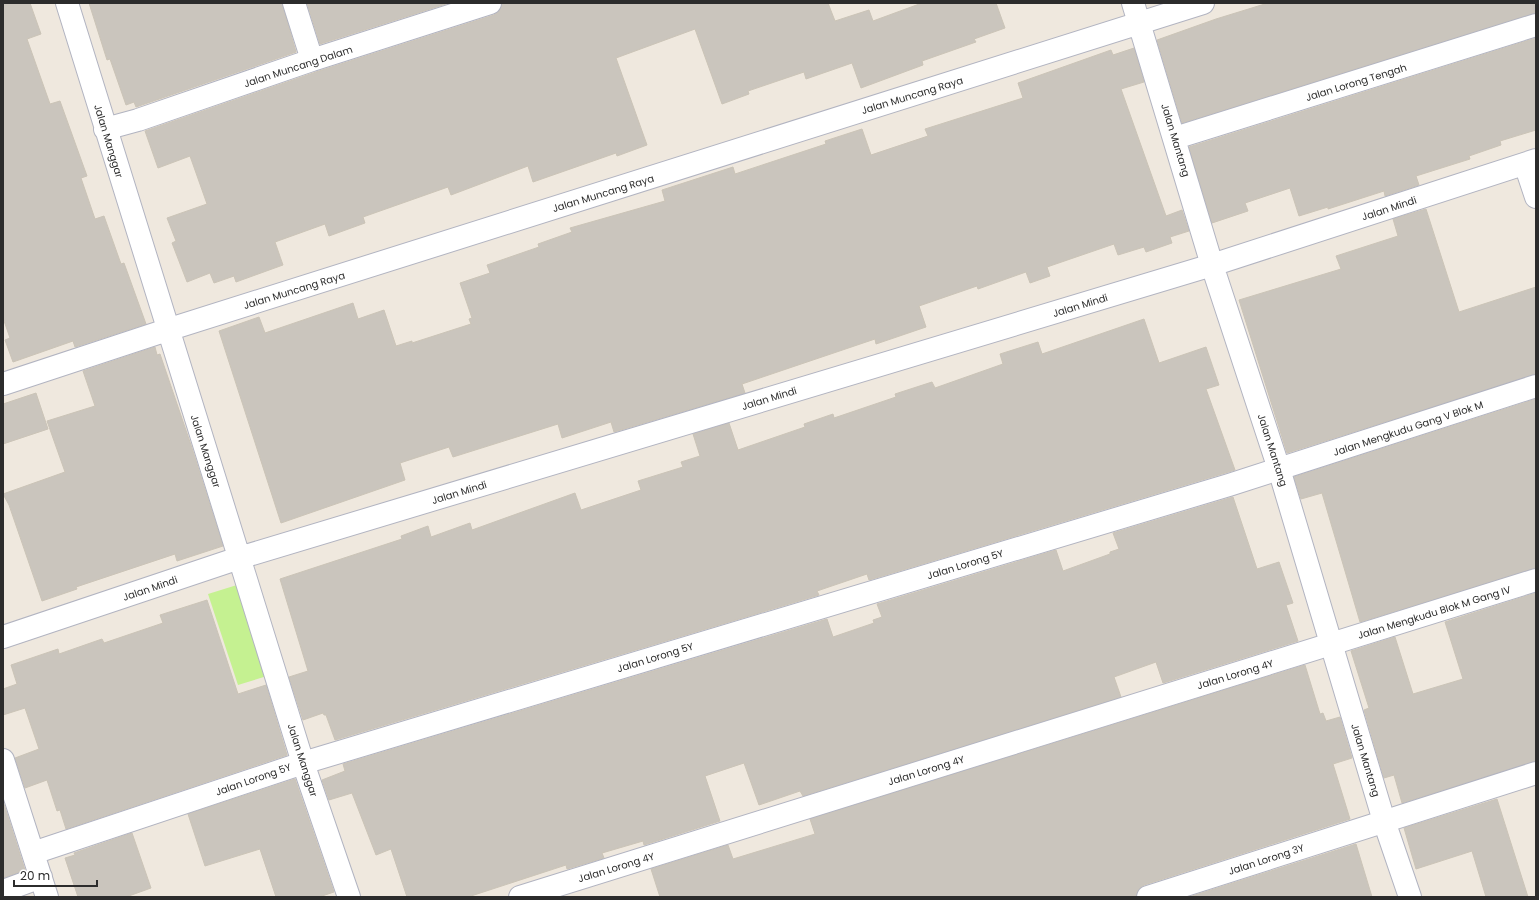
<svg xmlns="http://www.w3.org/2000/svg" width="1539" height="900" font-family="Poppins,sans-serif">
  <rect width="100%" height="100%" fill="#efe8de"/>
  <!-- pitch -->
  <path fill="#c5f191" d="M 237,585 L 267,676 L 238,685 L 208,594 Z"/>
  <!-- building -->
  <path fill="#cac5bd" stroke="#cbc4b7" d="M 3,3 L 30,3 L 41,34 L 27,39 L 50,104 L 60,101 L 87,176 L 81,178 L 95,219 L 104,216 L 121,264 L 124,263 L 146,324 L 75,347 L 73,341 L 13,362 L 5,340 L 10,338 L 3,318 Z
    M 89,3 L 282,3 L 296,52 L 136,107 L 134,102 L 126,105 L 110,59 L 107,60 Z
    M 307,3 L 449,3 L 320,44 Z
    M 502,3 L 828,3 L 835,21 L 869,10 L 873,21 L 922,3 L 996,3 L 1005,28 L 974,39 L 976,42 L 922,61 L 923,65 L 861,88 L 852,63 L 806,79 L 804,72 L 748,91 L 749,94 L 722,104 L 695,29 L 616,58 L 647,145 L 617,156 L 616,153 L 533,182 L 528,166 L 451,195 L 448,187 L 363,217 L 365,223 L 329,236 L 325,224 L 275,242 L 283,265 L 236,282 L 234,276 L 214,283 L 210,273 L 187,282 L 172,243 L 176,241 L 167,218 L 207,204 L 190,156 L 158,168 L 145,131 L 316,72 L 494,15 L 499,11 Z
    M 1268,3 L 1536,3 L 1536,13 L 1182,123 L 1157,40 L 1216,19 Z
    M 1536,38 L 1536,130 L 1500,141 L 1501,145 L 1469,156 L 1470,159 L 1416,176 L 1419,185 L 1385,196 L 1384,191 L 1328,209 L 1328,207 L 1299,216 L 1290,188 L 1245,203 L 1248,211 L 1212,223 L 1189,147 Z
    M 1134,48 L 1144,82 L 1121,89 L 1166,216 L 1182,210 L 1189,231 L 1170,237 L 1172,243 L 1146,252 L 1144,247 L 1118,255 L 1114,244 L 1047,267 L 1050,276 L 1030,283 L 1026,272 L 978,289 L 977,286 L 919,306 L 926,327 L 876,344 L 875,339 L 742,384 L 745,393 L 614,432 L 611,422 L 562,438 L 558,424 L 453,457 L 449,447 L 400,463 L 405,480 L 281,523 L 219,331 L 259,317 L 265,333 L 353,303 L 358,319 L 384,310 L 396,346 L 412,341 L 412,343 L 471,324 L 469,319 L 472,318 L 460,283 L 490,273 L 487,265 L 539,247 L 538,244 L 572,232 L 570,228 L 665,201 L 662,190 L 733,167 L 735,174 L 826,144 L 825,141 L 862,129 L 871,155 L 928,136 L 925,129 L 1023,98 L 1018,83 L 1111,50 L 1113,55 Z
    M 1426,209 L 1459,312 L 1536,287 L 1536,374 L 1287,453 L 1239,300 L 1341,269 L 1336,256 L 1398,236 L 1393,219 Z
    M 1144,319 L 1159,363 L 1206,347 L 1219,385 L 1206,389 L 1235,470 L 869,580 L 867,574 L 817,591 L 819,595 L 335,740 L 326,715 L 324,715 L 323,713 L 303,720 L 289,677 L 308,671 L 280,579 L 402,539 L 401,536 L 428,526 L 431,537 L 470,523 L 472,530 L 575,493 L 581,510 L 641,490 L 638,481 L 683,467 L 681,462 L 700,456 L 693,434 L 729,423 L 738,450 L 805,427 L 804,424 L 833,414 L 834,418 L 896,397 L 895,394 L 932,382 L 935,388 L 1003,364 L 1000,354 L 1038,342 L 1042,354 Z
    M 155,347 L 157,355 L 160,354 L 191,445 L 223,546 L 177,561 L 175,554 L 76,587 L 77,589 L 42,601 L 9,505 L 3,494 L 65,472 L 47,421 L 95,406 L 83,371 Z
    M 36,393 L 48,429 L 3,444 L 3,404 Z
    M 1536,399 L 1536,568 L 1360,622 L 1322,493 L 1301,499 L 1294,477 Z
    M 1233,497 L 1257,569 L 1279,562 L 1293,603 L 1286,605 L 1298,641 L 1163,683 L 1156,662 L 1114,677 L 1121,697 L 803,796 L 800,791 L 759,805 L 744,763 L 705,776 L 720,821 L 644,845 L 643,841 L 602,853 L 604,858 L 567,869 L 566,865 L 468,897 L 407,897 L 391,849 L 376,855 L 352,793 L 329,800 L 322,780 L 345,771 L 343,764 L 827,619 L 833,637 L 874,623 L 873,620 L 882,617 L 877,604 L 1056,550 L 1063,571 L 1110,554 L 1110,552 L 1119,549 L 1113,533 Z
    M 1536,593 L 1536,761 L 1402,803 L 1394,775 L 1384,778 L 1364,710 L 1369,708 L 1351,651 L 1395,637 L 1413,694 L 1463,679 L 1445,622 Z
    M 207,600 L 238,694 L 266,685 L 287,755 L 66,829 L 60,810 L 57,811 L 47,780 L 25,788 L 15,758 L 39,749 L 25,708 L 3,715 L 3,689 L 17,684 L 11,665 L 58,649 L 59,654 L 102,639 L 104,643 L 163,623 L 160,615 Z
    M 1305,665 L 1320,714 L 1323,713 L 1326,721 L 1340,717 L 1352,758 L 1333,764 L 1350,819 L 1144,885 L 1139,889 L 1136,897 L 660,897 L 651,869 L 728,845 L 733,859 L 815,834 L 810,819 Z
    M 295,779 L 334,892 L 319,897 L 276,897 L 260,849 L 205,866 L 188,814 Z
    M 1497,799 L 1528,897 L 1486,897 L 1472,851 L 1416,869 L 1404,828 Z
    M 3,801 L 25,870 L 3,878 Z
    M 132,833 L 151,888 L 126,897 L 78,897 L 65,858 L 75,855 L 74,853 Z
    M 1356,844 L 1372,897 L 1189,897 Z"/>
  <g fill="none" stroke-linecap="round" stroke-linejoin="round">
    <!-- minor casing -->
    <g stroke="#b2b4c1" stroke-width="24">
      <path id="minor" d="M 67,3 L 303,763 L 349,897
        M 294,3 L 312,60
        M 1133,3 L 1212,265 L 1279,469 L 1384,821 L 1410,897
        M 105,129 L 138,120 L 312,60 L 490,3
        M 1175,138 L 1536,25
        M 1525,164 L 1536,197
        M 3,384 L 167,330 L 1203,3
        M 3,637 L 239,558 L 1212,265 L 1536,160
        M 3,760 L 47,897
        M 33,853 L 303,763 L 1229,485 L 1536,386
        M 3,891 L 41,877
        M 520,897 L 1536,580
        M 1148,897 L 1536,773"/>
    </g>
    <!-- minor -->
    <use href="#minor" stroke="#fff" stroke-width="22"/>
  </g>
  <g text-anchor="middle" stroke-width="3" stroke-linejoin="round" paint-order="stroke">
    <!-- street labels -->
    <g font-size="10" fill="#2c2c2c" stroke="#fff">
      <text transform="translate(298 66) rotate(-18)" y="4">Jalan Muncang Dalam</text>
      <text transform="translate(1356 82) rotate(-17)" y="4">Jalan Lorong Tengah</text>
      <text transform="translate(912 95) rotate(-17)" y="4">Jalan Muncang Raya</text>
      <text transform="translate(1176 140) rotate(73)" y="4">Jalan Mantang</text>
      <text transform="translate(109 141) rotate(73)" y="4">Jalan Manggar</text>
      <text transform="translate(603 193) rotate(-17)" y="4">Jalan Muncang Raya</text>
      <text transform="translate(1389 208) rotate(-18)" y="4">Jalan Mindi</text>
      <text transform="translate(294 290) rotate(-17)" y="4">Jalan Muncang Raya</text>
      <text transform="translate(1080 305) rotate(-17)" y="4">Jalan Mindi</text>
      <text transform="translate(769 398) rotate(-17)" y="4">Jalan Mindi</text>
      <text transform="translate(1408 428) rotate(-18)" y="4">Jalan Mengkudu Gang V Blok M</text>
      <text transform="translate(1273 450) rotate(72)" y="4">Jalan Mantang</text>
      <text transform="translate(206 451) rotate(72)" y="4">Jalan Manggar</text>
      <text transform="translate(459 492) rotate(-17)" y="4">Jalan Mindi</text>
      <text transform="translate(965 564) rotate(-17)" y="4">Jalan Lorong 5Y</text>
      <text transform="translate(150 588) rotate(-19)" y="4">Jalan Mindi</text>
      <text transform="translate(1434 612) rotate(-17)" y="4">Jalan Mengkudu Blok M Gang IV</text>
      <text transform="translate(655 657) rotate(-17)" y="4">Jalan Lorong 5Y</text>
      <text transform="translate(1235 674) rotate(-17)" y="4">Jalan Lorong 4Y</text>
      <text transform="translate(303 760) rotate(72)" y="4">Jalan Manggar</text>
      <text transform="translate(1366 760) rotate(73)" y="4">Jalan Mantang</text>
      <text transform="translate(926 770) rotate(-17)" y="4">Jalan Lorong 4Y</text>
      <text transform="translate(253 779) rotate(-19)" y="4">Jalan Lorong 5Y</text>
      <text transform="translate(1266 859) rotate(-18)" y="4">Jalan Lorong 3Y</text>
      <text transform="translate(616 867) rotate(-17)" y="4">Jalan Lorong 4Y</text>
    </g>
  </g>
  <!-- border -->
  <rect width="1539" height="900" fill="none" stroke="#2c2c2c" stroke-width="8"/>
  <!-- scale -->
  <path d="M14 880v6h83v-6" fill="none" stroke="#2c2c2c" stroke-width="2"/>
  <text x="20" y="880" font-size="12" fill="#2c2c2c" stroke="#ffffff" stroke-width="3" paint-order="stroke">20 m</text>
</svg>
